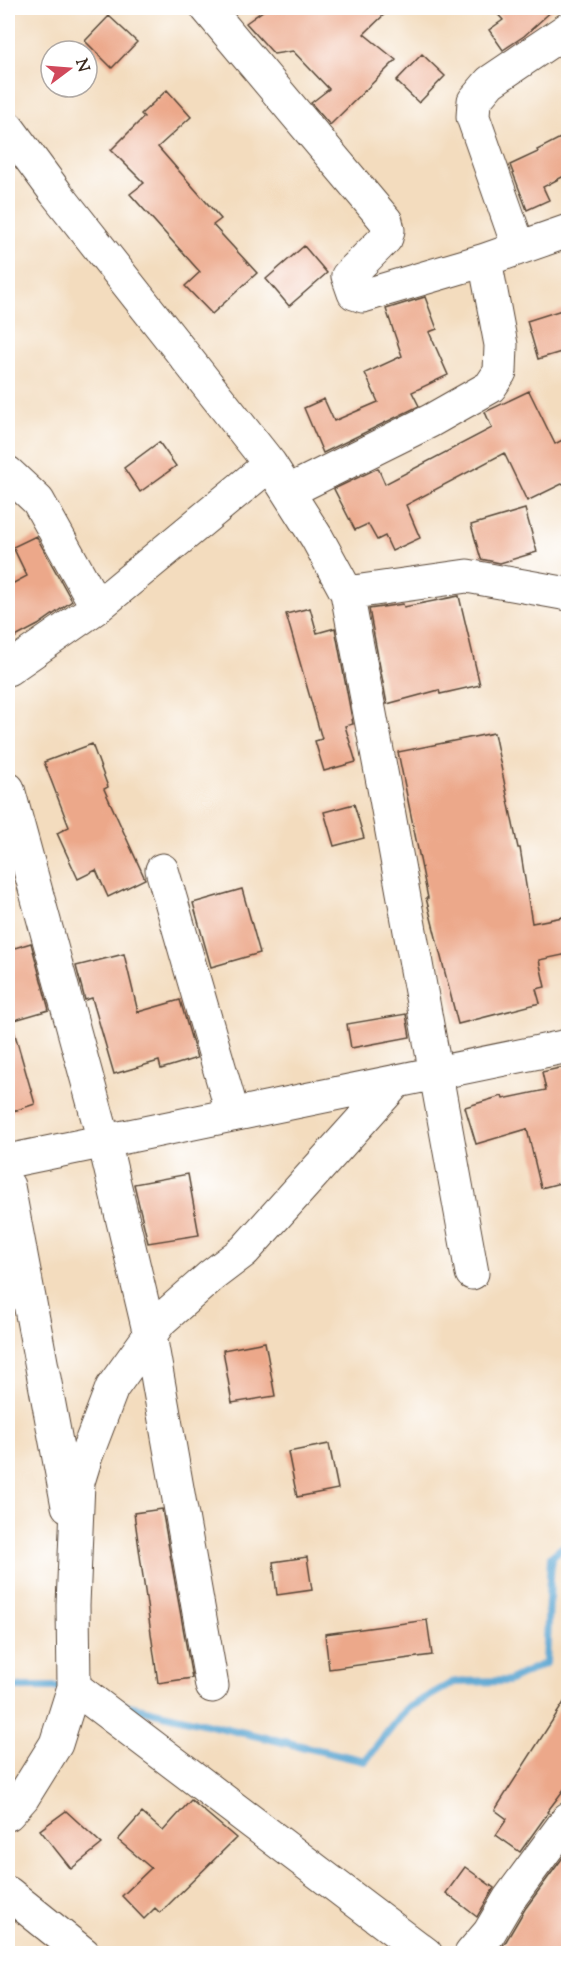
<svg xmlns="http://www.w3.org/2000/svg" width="576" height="1961" font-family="'Sorts Mill Goudy',serif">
  <rect width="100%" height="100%" fill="#fff"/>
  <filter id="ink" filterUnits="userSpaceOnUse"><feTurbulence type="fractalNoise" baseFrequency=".0167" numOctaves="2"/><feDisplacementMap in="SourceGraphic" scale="12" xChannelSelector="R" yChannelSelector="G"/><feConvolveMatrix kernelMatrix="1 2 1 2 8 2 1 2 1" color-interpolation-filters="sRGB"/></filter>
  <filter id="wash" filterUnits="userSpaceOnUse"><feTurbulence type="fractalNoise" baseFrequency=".008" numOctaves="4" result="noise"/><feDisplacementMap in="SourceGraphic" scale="24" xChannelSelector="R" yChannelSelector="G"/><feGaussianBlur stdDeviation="1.35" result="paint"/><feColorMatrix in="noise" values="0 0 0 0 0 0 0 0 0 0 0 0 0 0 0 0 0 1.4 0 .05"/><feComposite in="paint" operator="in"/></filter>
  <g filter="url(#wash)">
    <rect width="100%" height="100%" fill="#f3dcbe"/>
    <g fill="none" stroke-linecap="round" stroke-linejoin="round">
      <!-- stream -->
      <path stroke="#58a4d0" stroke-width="8" d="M 8,1687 L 67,1687
        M 116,1703 L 365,1761 L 406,1709 L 454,1682 L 508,1681 L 546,1663 L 551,1557 L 568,1543"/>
    </g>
    <g id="blocks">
      <!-- building -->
      <path fill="#eca88a" d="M 267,8 L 391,8 L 364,34 L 396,60 L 330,125 L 311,103 L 329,89 L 293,51 L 274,54 L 246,23 Z
        M 492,8 L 555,8 L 524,36 L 503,50 L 489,30 L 503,20 Z
        M 109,16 L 137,42 L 112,68 L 85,41 Z
        M 422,54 L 445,76 L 419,103 L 396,81 Z
        M 167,90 L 191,117 L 158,147 L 221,219 L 213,225 L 257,273 L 212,314 L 185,286 L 200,272 L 130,194 L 144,183 L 111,150 L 144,117 L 141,114 Z
        M 568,134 L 568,174 L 543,187 L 549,200 L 527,210 L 510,165 L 538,152 L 537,150 Z
        M 304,246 L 327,273 L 289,306 L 266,279 Z
        M 425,297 L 437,329 L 429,332 L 448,375 L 412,392 L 419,406 L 323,453 L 304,408 L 324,399 L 334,421 L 378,402 L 365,373 L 402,356 L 386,309 Z
        M 568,308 L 568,350 L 538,359 L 527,321 Z
        M 529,391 L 555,444 L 568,437 L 568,481 L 527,501 L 504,453 L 406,505 L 420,538 L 392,551 L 385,536 L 377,540 L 368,524 L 355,530 L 334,489 L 378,468 L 385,484 L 492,428 L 485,412 Z
        M 159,442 L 176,466 L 140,492 L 124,468 Z
        M 525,509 L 537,552 L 500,563 L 481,559 L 471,525 Z
        M 36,536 L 72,601 L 38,625 L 8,641 L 8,586 L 27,576 L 13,547 Z
        M 459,596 L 480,685 L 440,694 L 439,690 L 387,704 L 369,609 L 403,604 L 404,607 Z
        M 310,608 L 317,633 L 335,628 L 353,724 L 345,726 L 356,762 L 324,771 L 315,741 L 322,739 L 286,614 Z
        M 494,733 L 518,848 L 520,848 L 532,923 L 568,916 L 568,954 L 539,960 L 545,987 L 536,989 L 540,1003 L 458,1024 L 426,898 L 428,898 L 398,752 Z
        M 92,744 L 108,787 L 104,789 L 145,879 L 108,897 L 96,870 L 78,879 L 57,833 L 69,827 L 44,762 Z
        M 354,804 L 364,838 L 334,846 L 324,812 Z
        M 242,889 L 260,953 L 211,967 L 193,903 Z
        M 31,943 L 49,1010 L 8,1022 L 8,950 Z
        M 124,954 L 138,1012 L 180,1000 L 197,1058 L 161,1069 L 159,1061 L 114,1074 L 92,998 L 85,1000 L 76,966 Z
        M 406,1014 L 410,1037 L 351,1048 L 347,1024 Z
        M 14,1031 L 35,1104 L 8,1113 L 8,1032 Z
        M 568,1066 L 568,1181 L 541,1188 L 527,1129 L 476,1144 L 465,1107 L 502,1096 L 503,1099 L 546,1090 L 542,1072 Z
        M 188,1174 L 199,1235 L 148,1243 L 134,1184 Z
        M 265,1342 L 275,1396 L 232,1403 L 223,1350 Z
        M 329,1444 L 338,1489 L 297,1497 L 288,1452 Z
        M 162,1509 L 192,1678 L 158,1683 L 134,1513 Z
        M 307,1557 L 312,1590 L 277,1595 L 273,1562 Z
        M 427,1620 L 432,1655 L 329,1669 L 325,1634 Z
        M 568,1696 L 568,1784 L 547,1812 L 548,1813 L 520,1852 L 496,1835 L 507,1819 L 495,1810 Z
        M 191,1800 L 236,1838 L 160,1913 L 155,1908 L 144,1919 L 122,1896 L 151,1868 L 118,1840 L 142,1813 L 163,1831 Z
        M 66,1811 L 102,1844 L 71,1869 L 40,1830 Z
        M 564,1856 L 568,1860 L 568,1953 L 496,1953 L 505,1943 L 525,1909 Z
        M 465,1867 L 494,1888 L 477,1917 L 446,1893 Z"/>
    </g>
  </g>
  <g filter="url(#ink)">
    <use href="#blocks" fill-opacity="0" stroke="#574536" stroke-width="1.5"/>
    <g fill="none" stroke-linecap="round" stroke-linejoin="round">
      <!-- minor casing -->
      <g stroke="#574536" stroke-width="35">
        <path id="minor" d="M 207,8 L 386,221 L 388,230 L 386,238 L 348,276 L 354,293 L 363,296 L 485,260 L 568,231
          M 8,128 L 56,193 L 270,464 L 317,538 L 347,593 L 467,576 L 568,594
          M 519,248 L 473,117 L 474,101 L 490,82 L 568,29
          M 8,473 L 38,501 L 97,607
          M 289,491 L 430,421 L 490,387 L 500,372 L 501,345 L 485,260
          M 347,593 L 385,793 L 472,1273
          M 8,669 L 97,607 L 270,464
          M 8,789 L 104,1141 L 150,1335 L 212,1686
          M 162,870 L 233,1115
          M 8,1161 L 568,1046
          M 8,1186 L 68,1506
          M 74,1687 L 426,1954
          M 8,1814 L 23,1797 L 56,1744 L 74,1687 L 73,1605 L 78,1482 L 86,1456 L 112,1388 L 161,1320 L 211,1276 L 244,1251 L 396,1082
          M 8,1893 L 84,1954
          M 471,1954 L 489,1933 L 509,1899 L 568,1819"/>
      </g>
      <!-- minor -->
      <use href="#minor" stroke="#fff" stroke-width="33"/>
    </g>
  </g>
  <!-- margin -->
  <rect width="576" height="1961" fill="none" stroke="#fff" stroke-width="30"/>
  <!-- north arrow -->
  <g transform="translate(69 69) rotate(74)"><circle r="28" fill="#ffffff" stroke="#b1aaa5" stroke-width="1.5"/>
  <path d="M0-4.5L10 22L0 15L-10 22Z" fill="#d1495b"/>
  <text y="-9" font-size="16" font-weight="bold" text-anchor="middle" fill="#3b2a1e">N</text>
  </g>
</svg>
